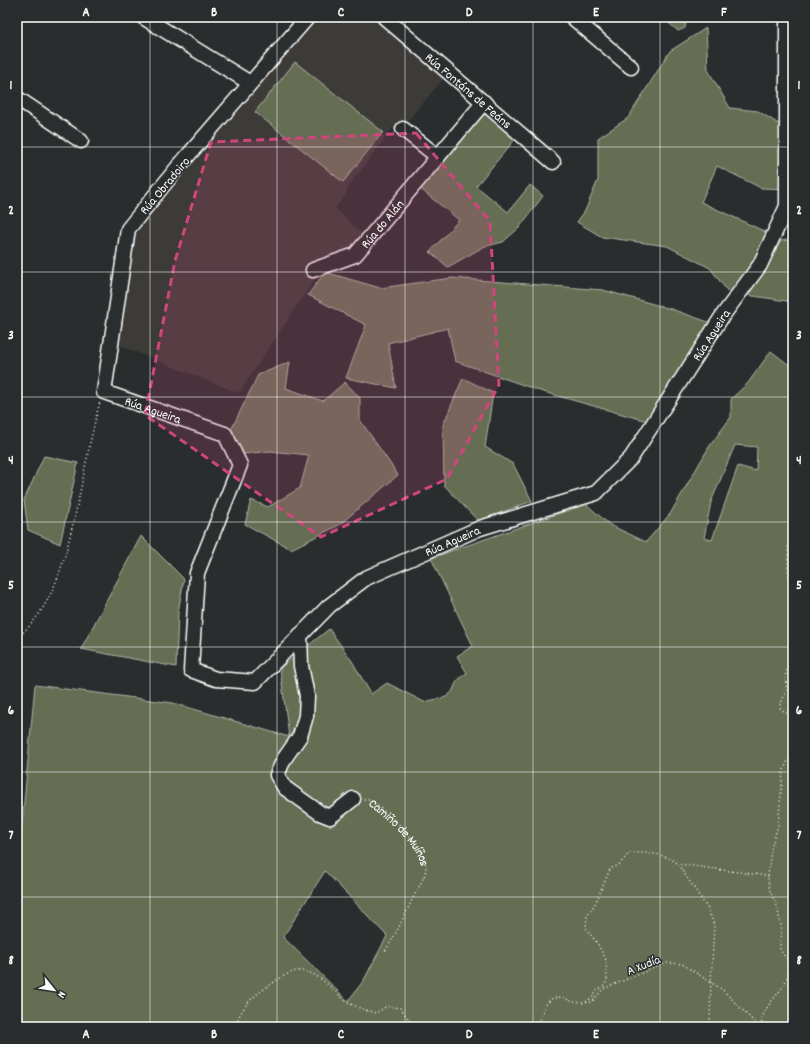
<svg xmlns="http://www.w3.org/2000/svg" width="810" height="1044" font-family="Dekko,sans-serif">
  <rect width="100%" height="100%" fill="#2a2d2e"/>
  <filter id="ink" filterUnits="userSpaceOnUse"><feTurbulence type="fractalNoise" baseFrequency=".025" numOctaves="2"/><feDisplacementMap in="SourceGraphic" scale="8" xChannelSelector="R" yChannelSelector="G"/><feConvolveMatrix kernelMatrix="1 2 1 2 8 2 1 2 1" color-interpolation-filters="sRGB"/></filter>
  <g filter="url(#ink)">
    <!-- built -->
    <path fill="#3d3a39" d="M 319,17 L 372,17 L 444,78 L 399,131 L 394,126 L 348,187 L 345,196 L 335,208 L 365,237 L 356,249 L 322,268 L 239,393 L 116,344 L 128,247 L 146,215 Z"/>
    <!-- green -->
    <path fill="#656d53" stroke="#b2b6a9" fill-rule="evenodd" d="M 662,17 L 687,17 L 685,28 L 678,31 Z
      M 706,28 L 708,70 L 730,108 L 758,111 L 793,133 L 793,189 L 761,188 L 717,166 L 701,202 L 770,234 L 732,297 L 710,268 L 667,246 L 602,237 L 577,222 L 585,211 L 598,180 L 598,138 L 628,118 L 670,51 Z
      M 295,62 L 383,132 L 343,182 L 255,112 Z
      M 480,114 L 487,114 L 516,138 L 476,186 L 508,212 L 530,185 L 543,196 L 519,228 L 503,242 L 483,247 L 448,267 L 430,252 L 459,220 L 418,187 Z
      M 793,239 L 793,302 L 747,295 L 781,241 Z
      M 325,272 L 380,288 L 452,278 L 603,290 L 671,309 L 711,323 L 647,421 L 540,391 L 455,361 L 448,328 L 388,343 L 396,388 L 346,378 L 366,325 L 308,295 Z
      M 771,351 L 793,368 L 793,1027 L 17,1027 L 17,877 L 35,685 L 173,703 L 289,737 L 280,668 L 329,629 L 352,661 L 371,694 L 387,683 L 424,702 L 446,697 L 452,692 L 456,683 L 461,677 L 467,673 L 457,656 L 473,646 L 431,558 L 586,504 L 610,525 L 646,542 L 670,514 L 709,447 L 731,417 L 731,399 L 748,383 ZM 735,445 L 757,447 L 756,471 L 738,466 L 712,540 L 704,538 L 711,502 ZM 325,871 L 387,936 L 364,980 L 348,1001 L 283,937 Z
      M 290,362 L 286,388 L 323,401 L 345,382 L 360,398 L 360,420 L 398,475 L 339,525 L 291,549 L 245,524 L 251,500 L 268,507 L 300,488 L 309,455 L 270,451 L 244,454 L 231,430 L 258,375 Z
      M 463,378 L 493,393 L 485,447 L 513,464 L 532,501 L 478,521 L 444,485 L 443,425 Z
      M 44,456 L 78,463 L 60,544 L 28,530 L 24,500 Z
      M 141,536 L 184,579 L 178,612 L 176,667 L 81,649 Z"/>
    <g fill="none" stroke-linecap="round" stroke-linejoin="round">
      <!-- minor casing -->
      <g stroke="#fff" stroke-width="17">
        <g id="minor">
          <path d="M 143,17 L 250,83"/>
          <path id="s2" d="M 308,17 L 178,167 L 128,229 L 104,392 L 225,434 L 240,465 L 197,573 L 191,670 L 216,679 L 255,682 L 329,606 L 366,578 L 480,528 L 596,493 L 631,458 L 723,315 L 760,265 L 787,206 L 787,24 L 791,17"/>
          <path id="s3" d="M 384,17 L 553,162"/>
          <path d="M 572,17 L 631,67"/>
          <path d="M 17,98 L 81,141"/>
          <path d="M 403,129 L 438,157"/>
          <path id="s4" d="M 313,270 L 355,255 L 484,102"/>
          <path d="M 300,635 L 301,666 L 307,696 L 306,716 L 300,736 L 284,759 L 277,775 L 285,788 L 320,813 L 330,817 L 353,799"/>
        </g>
      </g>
      <!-- path -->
      <g stroke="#fff" stroke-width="1.5" stroke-dasharray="1 3" stroke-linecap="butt">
        <path d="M 17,466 L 17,472"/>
        <path d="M 793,519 C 785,546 787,576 793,602"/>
        <path d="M 17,638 C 55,606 65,558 76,511 C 84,475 90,438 100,402"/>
        <path d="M 793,647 L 785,677 L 787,690 L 779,707 L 793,719"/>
        <path id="s1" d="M 364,799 L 369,799 C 388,814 426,844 426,869 C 426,875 414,896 411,902 C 403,919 395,936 385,951"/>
        <path d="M 586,1002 L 594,996 L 596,991 L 604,986 L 607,980 L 606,960 L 599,946 L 586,928 L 587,916 L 595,904 L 610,869 L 619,865 L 629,853 C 646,853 664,852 678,864"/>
        <path d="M 235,1027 C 241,1008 250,998 267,987 C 276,981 291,969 302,971 C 320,973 332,990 345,1000 C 354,1007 365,1010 376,1013 L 387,1006 L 400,1008 L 415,1027"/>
        <path d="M 537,1027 L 545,1006 L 551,999 L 561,997 L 574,1002 L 584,1003 L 592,1002 L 603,989 L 666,963 L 682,964 L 723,990 L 759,1027"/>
        <path d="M 708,1027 L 710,1021 L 711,982 L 714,925 L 708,909 L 678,864 L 768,876 L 771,849 L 778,825 L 783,772 L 793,749"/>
        <path d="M 762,1027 C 759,1012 776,998 783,986 C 788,979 788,970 789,962 L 780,950 L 781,926 L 777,906 L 769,889 L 768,876"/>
      </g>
      <!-- minor -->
      <use href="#minor" stroke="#2a2d2e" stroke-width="14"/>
    </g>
  </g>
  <!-- marked area -->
  <path fill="#ce467c" fill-opacity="0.2" stroke="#ce467c" stroke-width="3" stroke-dasharray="8 5" stroke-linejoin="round" d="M 416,133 L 490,221 L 499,385 L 447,479 L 321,537 L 145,415 L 175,261 L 211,142 Z"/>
  <!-- grid -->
  <path fill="none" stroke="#fff" stroke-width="1" stroke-opacity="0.55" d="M 150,17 L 150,1027M 277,17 L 277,1027M 405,17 L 405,1027M 533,17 L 533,1027M 660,17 L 660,1027M 17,147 L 793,147M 17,272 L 793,272M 17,397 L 793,397M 17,522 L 793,522M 17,647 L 793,647M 17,772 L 793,772M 17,897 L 793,897"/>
  <g text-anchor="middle" stroke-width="3" stroke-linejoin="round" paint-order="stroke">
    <!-- street labels -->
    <g font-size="13" fill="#fff" stroke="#2a2d2e">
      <text dy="5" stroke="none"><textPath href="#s3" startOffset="112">Rúa Fontáns de Feáns</textPath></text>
      <text transform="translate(164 185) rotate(-50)" y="5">Rúa Obradoiro</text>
      <text dy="5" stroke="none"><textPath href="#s4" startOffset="86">Rúa do Alán</textPath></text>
      <text dy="5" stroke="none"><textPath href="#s2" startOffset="1479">Rúa Agueira</textPath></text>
      <text dy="5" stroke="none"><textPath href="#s2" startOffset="495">Rúa Agueira</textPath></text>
      <text dy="5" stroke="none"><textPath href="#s2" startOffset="1131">Rúa Agueira</textPath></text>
      <text dy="5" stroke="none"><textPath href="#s1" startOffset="51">Camiño de Muíños</textPath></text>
      <text transform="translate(643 964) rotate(-22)" y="5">A Xudía</text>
    </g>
  </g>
  <!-- margin -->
  <rect width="810" height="1044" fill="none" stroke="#2a2d2e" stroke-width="44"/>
  <!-- north arrow -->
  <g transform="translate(54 990) rotate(120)" stroke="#2a2d2e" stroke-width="3" paint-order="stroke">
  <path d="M0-3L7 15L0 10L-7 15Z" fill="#ffffff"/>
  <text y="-6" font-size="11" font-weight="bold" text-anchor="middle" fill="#ffffff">N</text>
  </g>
  <rect x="22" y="22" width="766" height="1000" fill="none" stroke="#fff" stroke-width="1.5"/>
  <g font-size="13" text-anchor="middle" font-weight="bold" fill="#fff">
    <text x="86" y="16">A</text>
    <text x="214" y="16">B</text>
    <text x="341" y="16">C</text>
    <text x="469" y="16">D</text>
    <text x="596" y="16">E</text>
    <text x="724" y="16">F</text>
    <text x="11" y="89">1</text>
    <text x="799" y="89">1</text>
    <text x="11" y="214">2</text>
    <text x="799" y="214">2</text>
    <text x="11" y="339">3</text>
    <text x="799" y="339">3</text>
    <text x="11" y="464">4</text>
    <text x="799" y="464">4</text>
    <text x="11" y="589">5</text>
    <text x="799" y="589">5</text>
    <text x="11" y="714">6</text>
    <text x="799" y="714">6</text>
    <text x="11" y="839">7</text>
    <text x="799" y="839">7</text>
    <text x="11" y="964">8</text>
    <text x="799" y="964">8</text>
    <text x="86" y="1038">A</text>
    <text x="214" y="1038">B</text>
    <text x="341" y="1038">C</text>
    <text x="469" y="1038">D</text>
    <text x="596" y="1038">E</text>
    <text x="724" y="1038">F</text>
  </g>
</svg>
